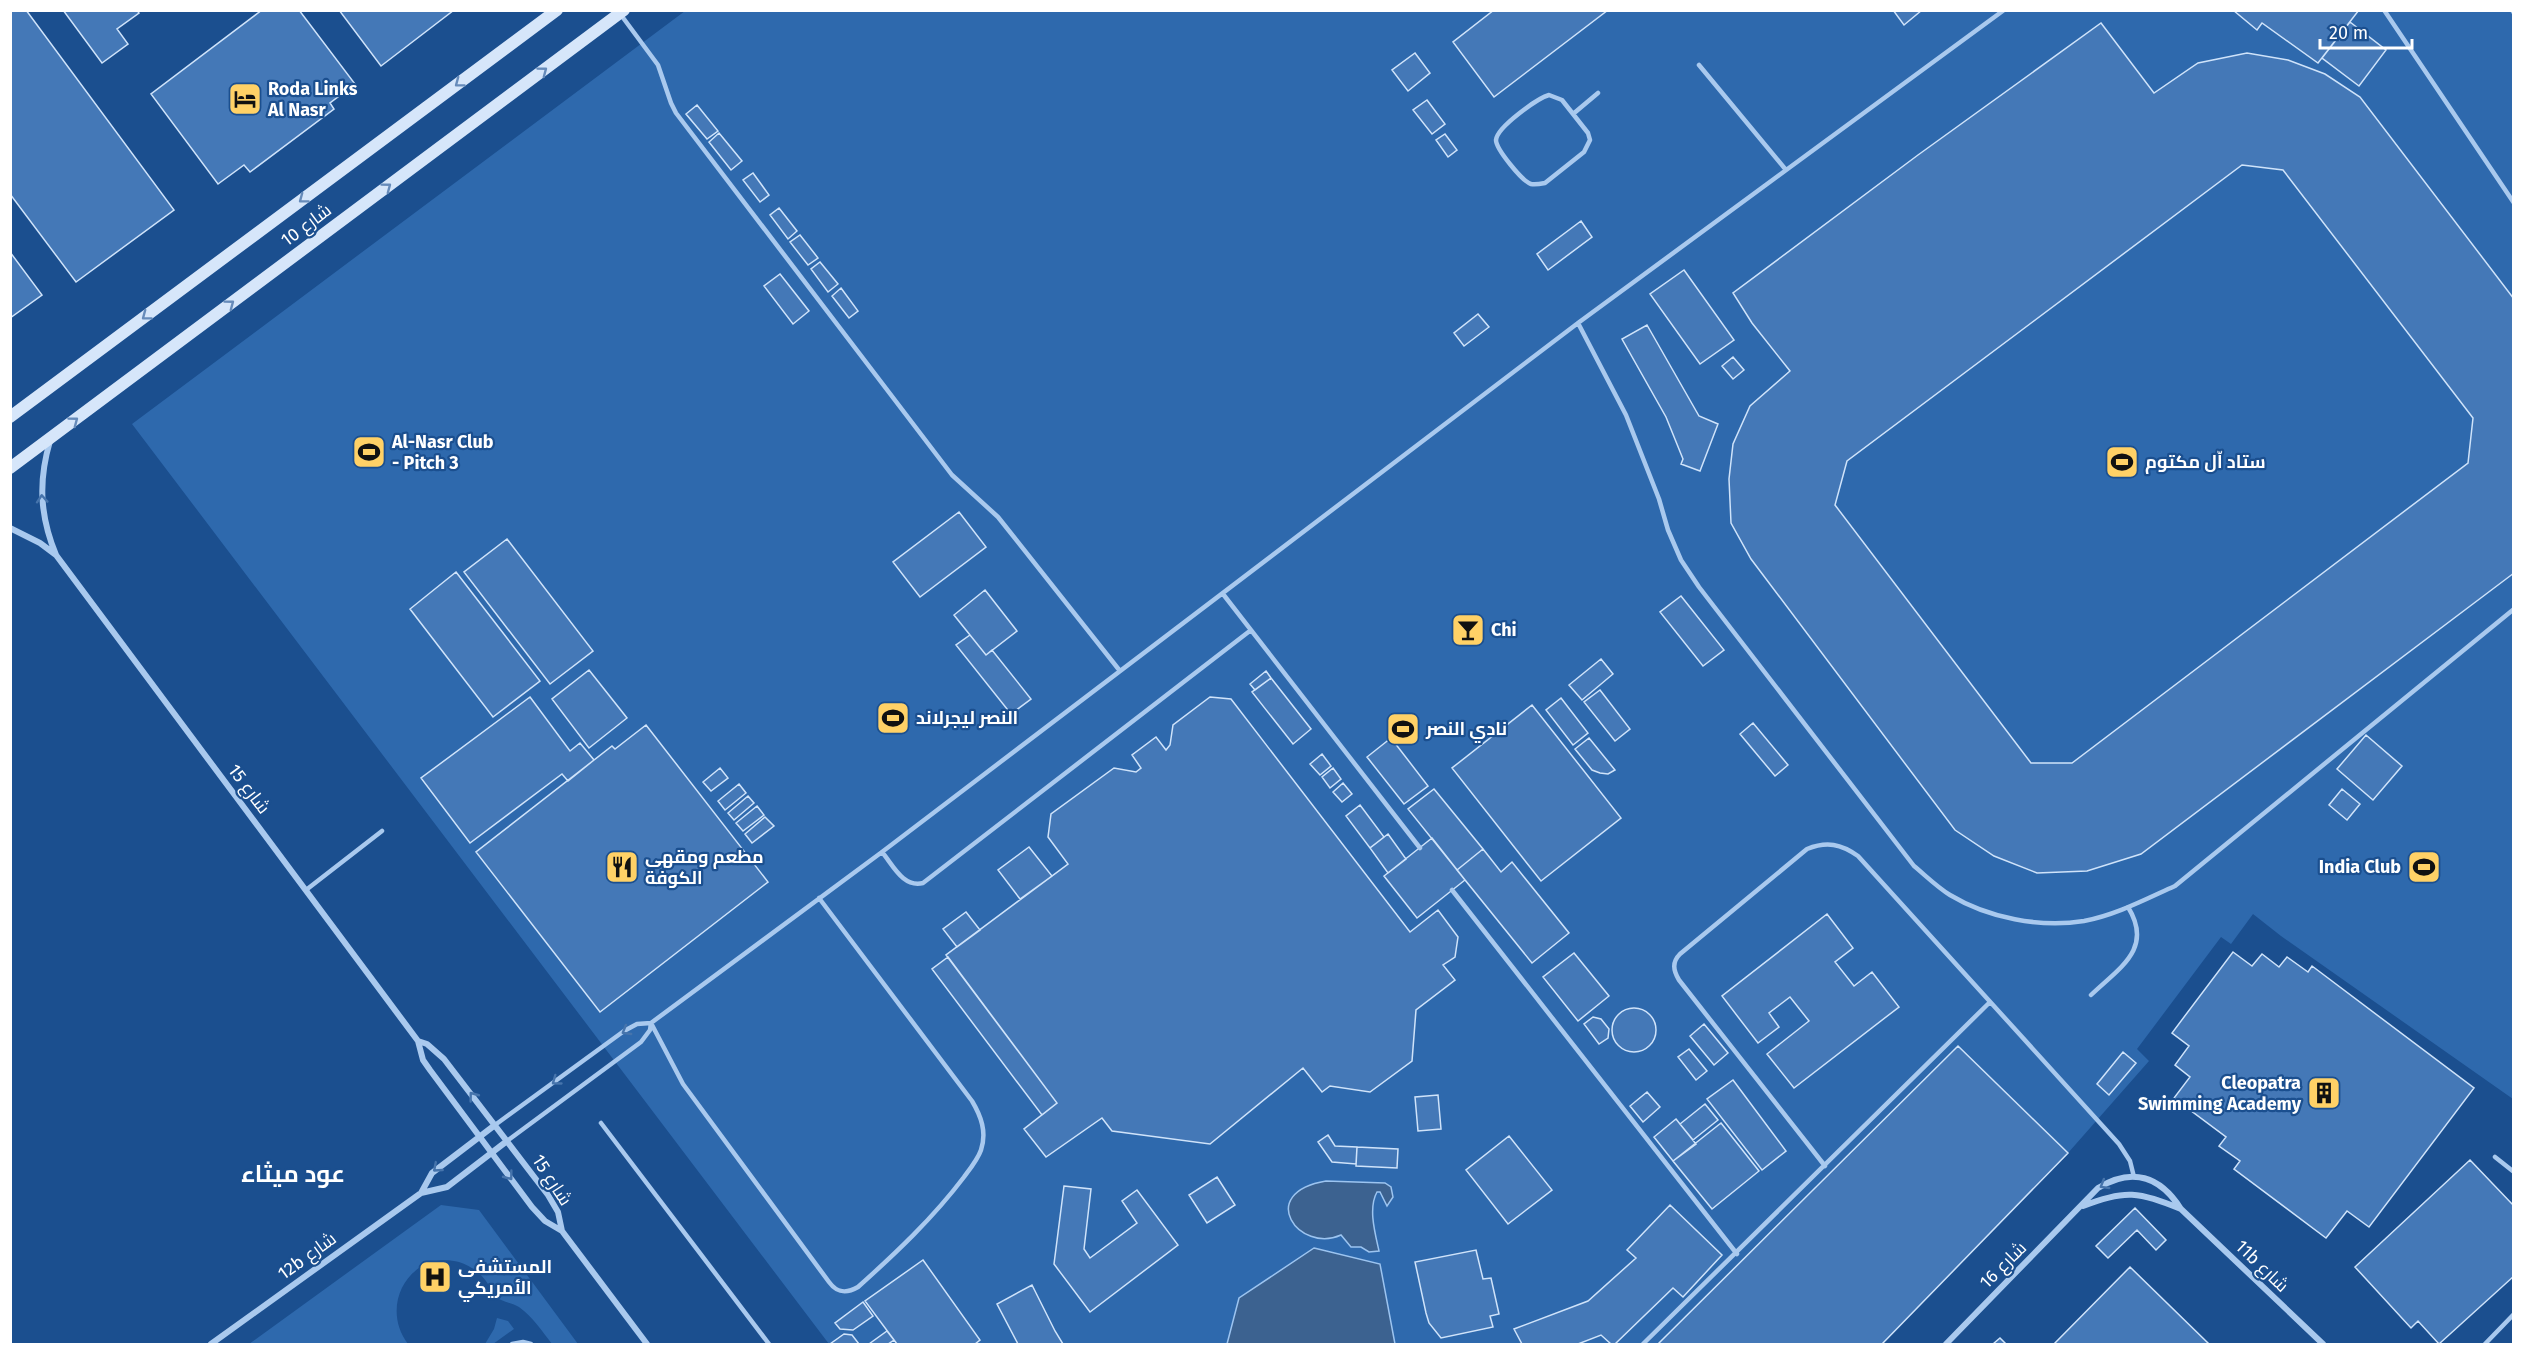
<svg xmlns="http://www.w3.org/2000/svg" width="2524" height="1355" font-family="'Fira Sans',Cairo,sans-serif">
  <rect width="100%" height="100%" fill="#1b4f8f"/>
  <!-- green -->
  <path fill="#2e69ad" d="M 685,11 L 2513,11 L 2513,1099 L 2281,936 L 2253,914 L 2231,944 L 2221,937 L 2137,1049 L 2149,1061 L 2068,1153 L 1958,1046 L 1658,1344 L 829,1344 L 132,424 Z
    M 441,1205 L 479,1210 L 578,1344 L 552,1344 C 542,1331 533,1317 519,1307 C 512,1303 500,1301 494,1296 C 491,1293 490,1287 488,1284 C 482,1274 470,1265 459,1262 C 409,1250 379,1306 408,1344 L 249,1344 Z
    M 497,1318 L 508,1321 L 514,1329 L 493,1344 L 485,1344 L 494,1329 Z"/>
  <!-- water -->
  <path fill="#3c6290" stroke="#9cc4f0" stroke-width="1.5" d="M 1326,1181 L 1385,1183 L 1391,1187 L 1393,1197 L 1387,1206 L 1380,1192 L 1377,1192 C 1368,1208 1375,1233 1379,1251 L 1369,1252 L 1361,1247 L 1351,1247 L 1341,1235 C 1299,1254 1255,1193 1326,1181 Z
    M 1314,1248 L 1380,1264 L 1395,1344 L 1227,1344 L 1239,1298 Z"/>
  <!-- building -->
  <path fill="#4478b7" stroke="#cfe3fa" stroke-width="1.5" fill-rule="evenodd" d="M 10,10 L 26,10 L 174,210 L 76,282 L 10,194 Z
    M 63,10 L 137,10 L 139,13 L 117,29 L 128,44 L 102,63 Z
    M 262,10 L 299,10 L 355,84 L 330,103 L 334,109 L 250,172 L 244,165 L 218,184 L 151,94 Z
    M 339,10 L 454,10 L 381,66 Z
    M 1494,10 L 1608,10 L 1494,97 L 1453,42 Z
    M 1893,10 L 1922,10 L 1904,25 Z
    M 2233,10 L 2359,10 L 2318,63 L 2262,23 L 2257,30 Z
    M 2350,22 L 2386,50 L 2359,86 L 2322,58 Z
    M 2101,23 L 2154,93 L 2198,63 L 2247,53 L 2288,60 L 2325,74 L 2360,97 L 2514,299 L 2514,573 L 2141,854 L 2087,871 L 2037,873 L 1994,856 L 1955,830 L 1751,559 L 1731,523 L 1729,479 L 1733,444 L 1750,406 L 1790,371 L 1752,323 L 1733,293 L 1918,155 ZM 2242,165 L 2283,170 L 2473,418 L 2468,463 L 2072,763 L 2031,763 L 1835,505 L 1847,461 Z
    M 1415,53 L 1430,73 L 1408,91 L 1392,70 Z
    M 1427,100 L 1445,124 L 1432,134 L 1413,110 Z
    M 697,105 L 718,131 L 707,139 L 686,114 Z
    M 719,133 L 742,161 L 731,170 L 709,142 Z
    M 1445,134 L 1457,150 L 1448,157 L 1436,140 Z
    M 753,173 L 769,195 L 760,202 L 743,180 Z
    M 779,208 L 797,231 L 788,239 L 770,215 Z
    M 1581,221 L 1592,237 L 1548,270 L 1537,254 Z
    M 800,235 L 818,258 L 808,265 L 790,242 Z
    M 10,252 L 42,295 L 10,318 Z
    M 820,262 L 838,284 L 828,292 L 811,269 Z
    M 1684,270 L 1734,340 L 1700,364 L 1650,294 Z
    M 780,274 L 809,311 L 793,324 L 764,286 Z
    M 841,288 L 858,311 L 849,318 L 832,296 Z
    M 1478,314 L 1489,327 L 1464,346 L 1454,333 Z
    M 1647,325 L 1699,416 L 1718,424 L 1700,471 L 1681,464 L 1683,459 L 1666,417 L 1622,339 Z
    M 1733,357 L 1744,370 L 1733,379 L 1722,366 Z
    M 959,512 L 986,547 L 920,597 L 893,562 Z
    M 507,539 L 593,651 L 550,684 L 464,572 Z
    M 456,572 L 540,681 L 493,717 L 410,609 Z
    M 985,590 L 1017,631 L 986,655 L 954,615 Z
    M 1681,596 L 1724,650 L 1703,666 L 1660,612 Z
    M 970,635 L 986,655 L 992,650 L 1031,699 L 1011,714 L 956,645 Z
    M 1601,659 L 1613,674 L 1582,700 L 1569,685 Z
    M 589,670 L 627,718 L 589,748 L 552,699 Z
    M 1266,671 L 1271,678 L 1255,690 L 1250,684 Z
    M 1271,678 L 1311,729 L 1293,744 L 1252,692 Z
    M 1600,690 L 1630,729 L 1615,741 L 1584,702 Z
    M 530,697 L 570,751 L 580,743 L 594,760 L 568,781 L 562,774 L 470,843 L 421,778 Z
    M 1210,697 L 1231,699 L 1410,932 L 1438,910 L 1458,937 L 1455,957 L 1443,965 L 1455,980 L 1416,1010 L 1412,1061 L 1370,1092 L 1330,1086 L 1322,1092 L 1303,1068 L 1210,1144 L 1112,1131 L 1102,1118 L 1046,1157 L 1024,1129 L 1057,1103 L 946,955 L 1068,864 L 1048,837 L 1051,814 L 1114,768 L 1136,772 L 1141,768 L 1132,755 L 1156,737 L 1166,750 L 1170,745 L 1173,725 Z
    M 1561,698 L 1588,733 L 1573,745 L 1546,710 Z
    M 1532,705 L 1621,818 L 1541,881 L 1452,768 Z
    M 1753,723 L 1788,765 L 1775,776 L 1740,734 Z
    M 646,725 L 768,882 L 600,1012 L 476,852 L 612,746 L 615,749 Z
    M 2366,735 L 2402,766 L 2373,800 L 2337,769 Z
    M 1391,738 L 1428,786 L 1404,804 L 1367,757 Z
    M 1589,738 L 1615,770 L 1608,774 L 1600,773 L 1592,770 L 1575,749 Z
    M 1322,754 L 1331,766 L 1320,775 L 1310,764 Z
    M 720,768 L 728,778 L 711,791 L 703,782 Z
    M 1333,768 L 1341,779 L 1330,788 L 1322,777 Z
    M 1343,783 L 1352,794 L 1342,802 L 1333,792 Z
    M 739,784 L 746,793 L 725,810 L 718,801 Z
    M 1434,789 L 1483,849 L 1457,870 L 1408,809 Z
    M 2342,789 L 2360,804 L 2347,820 L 2329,805 Z
    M 748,796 L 754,803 L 734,820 L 728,813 Z
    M 1360,805 L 1384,837 L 1370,848 L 1346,816 Z
    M 757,806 L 764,815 L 743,831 L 736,823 Z
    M 765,817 L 774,826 L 752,843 L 745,834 Z
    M 1388,834 L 1406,859 L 1388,873 L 1370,848 Z
    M 1432,838 L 1465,880 L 1417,918 L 1384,876 Z
    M 1029,847 L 1052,876 L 1020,899 L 998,870 Z
    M 1483,849 L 1501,872 L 1512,862 L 1569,933 L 1532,963 L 1457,870 Z
    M 966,912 L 980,930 L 957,947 L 943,929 Z
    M 1827,914 L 1853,948 L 1835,962 L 1854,986 L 1872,972 L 1899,1007 L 1794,1088 L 1767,1054 L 1809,1021 L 1790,997 L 1769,1013 L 1779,1027 L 1758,1043 L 1722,996 Z
    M 2233,952 L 2252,966 L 2262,954 L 2279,967 L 2287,957 L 2308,972 L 2312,966 L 2474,1088 L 2369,1227 L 2347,1211 L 2326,1238 L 2234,1169 L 2240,1161 L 2219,1146 L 2226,1137 L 2174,1098 L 2190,1077 L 2175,1065 L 2189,1046 L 2172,1033 Z
    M 1574,953 L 1609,996 L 1578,1021 L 1543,977 Z
    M 948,957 L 1057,1103 L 1042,1115 L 932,969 Z
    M1612 1030a22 22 0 1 1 44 0a22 22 0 1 1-44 0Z
    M 1593,1017 L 1601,1019 L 1609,1029 L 1608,1038 L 1599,1044 L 1584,1024 Z
    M 1704,1024 L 1728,1053 L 1714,1065 L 1690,1036 Z
    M 1958,1046 L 2068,1153 L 1882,1344 L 1658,1344 Z
    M 1689,1049 L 1707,1071 L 1696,1080 L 1678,1057 Z
    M 2123,1052 L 2136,1063 L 2109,1095 L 2097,1084 Z
    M 1733,1080 L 1786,1151 L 1762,1170 L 1707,1099 Z
    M 1647,1092 L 1660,1107 L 1643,1122 L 1630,1106 Z
    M 1438,1095 L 1441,1129 L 1418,1131 L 1415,1097 Z
    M 1705,1104 L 1718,1120 L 1693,1140 L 1680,1124 Z
    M 1676,1119 L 1696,1144 L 1673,1161 L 1654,1137 Z
    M 1721,1123 L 1759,1171 L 1712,1209 L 1673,1161 Z
    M 1328,1135 L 1335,1146 L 1357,1147 L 1356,1164 L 1332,1162 L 1318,1142 Z
    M 1509,1136 L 1552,1190 L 1508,1224 L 1466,1170 Z
    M 1357,1147 L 1398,1149 L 1397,1168 L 1356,1166 Z
    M 2470,1160 L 2514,1206 L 2514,1276 L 2439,1344 L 2418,1321 L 2411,1328 L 2355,1267 Z
    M 1217,1177 L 1235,1205 L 1207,1223 L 1189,1195 Z
    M 1064,1186 L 1091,1189 L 1084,1249 L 1090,1258 L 1137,1223 L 1122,1201 L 1137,1190 L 1178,1245 L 1090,1312 L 1054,1264 Z
    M 1670,1205 L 1722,1255 L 1683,1297 L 1673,1288 L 1615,1344 L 1611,1344 L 1601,1335 L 1578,1344 L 1522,1344 L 1514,1329 L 1588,1301 L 1636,1258 L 1627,1250 Z
    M 2135,1208 L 2166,1240 L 2156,1250 L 2137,1230 L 2108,1258 L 2096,1246 Z
    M 1476,1250 L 1483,1279 L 1491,1278 L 1499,1314 L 1490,1316 L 1493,1327 L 1441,1338 L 1429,1323 L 1426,1313 L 1415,1262 Z
    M 923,1260 L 980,1340 L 975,1344 L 897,1344 L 865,1301 Z
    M 2130,1267 L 2209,1344 L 2054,1344 Z
    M 1032,1285 L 1055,1331 L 1063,1344 L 1018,1344 L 997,1304 Z
    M 863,1302 L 873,1316 L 853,1330 L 840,1329 L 835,1323 Z
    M 887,1331 L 894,1340 L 888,1344 L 869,1344 Z
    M 844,1334 L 852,1335 L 859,1344 L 830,1344 Z
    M 2000,1338 L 2006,1344 L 1993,1344 Z"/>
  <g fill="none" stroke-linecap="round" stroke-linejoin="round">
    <!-- service -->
    <path stroke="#a9c9ee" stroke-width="4.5" d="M 2384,10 L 2514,203
      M 2512,10 L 2514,13
      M 621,15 L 658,65 L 671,103 L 676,113 L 952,475 L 998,517 L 1120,671
      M 1699,65 L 1786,170
      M 1549,95 L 1562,100 L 1588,133 L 1590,140 L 1584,152 L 1545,183 C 1540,184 1535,185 1531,184 C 1522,181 1496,149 1496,140 C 1497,127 1538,98 1549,95 Z
      M 1573,114 L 1598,93
      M 1578,323 L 1626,415 L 1659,499 L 1668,530 L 1681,560 L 1699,587 L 1914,866 C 1925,875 1937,887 1950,895 C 1988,918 2040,928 2084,921 C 2116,915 2146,899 2175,886 L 2514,609
      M 1223,594 L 1420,848
      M 882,852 C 893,865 903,888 923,883 L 1251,630
      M 306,890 L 382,831
      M 1452,890 L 1737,1254
      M 2091,995 C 2119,968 2154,949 2128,907
      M 651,1023 L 683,1084 L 829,1282 C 837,1293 846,1294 858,1287 C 896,1253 933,1218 964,1177 C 970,1169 978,1159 981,1150 C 987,1132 981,1116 972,1101 L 819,898
      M 601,1123 L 769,1344
      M 495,1125 L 624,1031 L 637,1024 L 651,1023 L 882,852 L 1578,323 L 2004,10
      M 507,1141 L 641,1042 L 650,1030 L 651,1023
      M 2495,1157 L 2514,1172
      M 1825,1166 L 1679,980 C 1673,970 1672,962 1680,954 L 1807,849 C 1827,841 1841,844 1858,856 L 2119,1144 L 2130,1161 L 2134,1177
      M 512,1344 L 523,1342 L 531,1344
      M 1643,1344 L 1990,1002
      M 2485,1344 L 2514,1314"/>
    <!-- minor -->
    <path stroke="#a9c9ee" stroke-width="6" d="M 50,441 C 38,482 40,516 56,555 L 418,1041 L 423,1060 L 430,1070 L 532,1207 L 545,1221 L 562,1231 L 647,1344
      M 10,528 L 40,543 L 56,555
      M 418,1041 L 427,1044 L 444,1059 L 548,1195 L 558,1212 L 562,1231
      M 421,1193 L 447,1187 L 507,1141
      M 2083,1206 C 2126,1189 2138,1192 2181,1209
      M 211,1344 L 421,1193 L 432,1173 L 495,1125
      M 1946,1344 L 2098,1188 C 2132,1167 2160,1176 2181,1209 L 2323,1344"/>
    <!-- secondary -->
    <path stroke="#d6e6fa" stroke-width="12" d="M 10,417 L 557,10
      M 10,468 L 624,10"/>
  </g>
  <!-- one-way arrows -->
  <defs><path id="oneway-chevron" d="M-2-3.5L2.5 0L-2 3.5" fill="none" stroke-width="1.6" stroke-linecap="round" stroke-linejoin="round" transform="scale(1.5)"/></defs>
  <g stroke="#668bba">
    <use href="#oneway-chevron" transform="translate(543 71) rotate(-37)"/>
    <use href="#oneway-chevron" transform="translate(459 83) rotate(143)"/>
    <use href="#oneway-chevron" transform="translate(387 187) rotate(-37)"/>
    <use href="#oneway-chevron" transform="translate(303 199) rotate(143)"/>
    <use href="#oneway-chevron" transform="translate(230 304) rotate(-37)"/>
    <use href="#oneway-chevron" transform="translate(146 316) rotate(143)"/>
    <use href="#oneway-chevron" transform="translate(74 421) rotate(-37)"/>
  </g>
  <g stroke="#4674ac">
    <use href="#oneway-chevron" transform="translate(42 499) rotate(-94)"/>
    <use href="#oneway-chevron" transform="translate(626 1031) rotate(149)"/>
    <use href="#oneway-chevron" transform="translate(556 1081) rotate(144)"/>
    <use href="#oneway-chevron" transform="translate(473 1096) rotate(-127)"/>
    <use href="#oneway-chevron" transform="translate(437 1168) rotate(139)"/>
    <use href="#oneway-chevron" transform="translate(509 1176) rotate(53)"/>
    <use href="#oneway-chevron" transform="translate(2104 1185) rotate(149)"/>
  </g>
  <!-- icons -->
  <defs>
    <g id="hotel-square" transform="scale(1.725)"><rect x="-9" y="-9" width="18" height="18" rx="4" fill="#ffd166" stroke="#1b4f8f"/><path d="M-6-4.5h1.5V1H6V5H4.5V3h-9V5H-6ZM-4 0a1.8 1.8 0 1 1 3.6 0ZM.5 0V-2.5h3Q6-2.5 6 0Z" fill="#111"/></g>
    <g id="stadium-square" transform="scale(1.725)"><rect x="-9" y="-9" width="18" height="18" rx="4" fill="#ffd166" stroke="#1b4f8f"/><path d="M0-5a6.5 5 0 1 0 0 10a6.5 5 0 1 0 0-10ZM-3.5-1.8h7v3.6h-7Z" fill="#111"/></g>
    <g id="bar-square" transform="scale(1.725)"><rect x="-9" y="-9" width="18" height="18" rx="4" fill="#ffd166" stroke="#1b4f8f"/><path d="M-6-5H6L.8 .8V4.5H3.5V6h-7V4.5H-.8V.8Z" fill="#111"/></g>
    <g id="restaurant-square" transform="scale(1.725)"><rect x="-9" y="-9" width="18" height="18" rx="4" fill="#ffd166" stroke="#1b4f8f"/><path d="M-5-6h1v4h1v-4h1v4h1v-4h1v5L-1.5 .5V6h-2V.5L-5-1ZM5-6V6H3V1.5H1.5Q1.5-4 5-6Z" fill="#111"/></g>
    <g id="building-square" transform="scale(1.725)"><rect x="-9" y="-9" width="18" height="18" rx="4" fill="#ffd166" stroke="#1b4f8f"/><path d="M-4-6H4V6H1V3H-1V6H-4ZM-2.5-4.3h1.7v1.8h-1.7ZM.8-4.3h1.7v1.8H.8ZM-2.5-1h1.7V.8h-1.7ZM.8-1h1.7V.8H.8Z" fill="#111"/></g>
    <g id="hospital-square" transform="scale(1.725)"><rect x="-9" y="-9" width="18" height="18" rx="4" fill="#ffd166" stroke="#1b4f8f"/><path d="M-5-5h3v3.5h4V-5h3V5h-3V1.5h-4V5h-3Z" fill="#111"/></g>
  </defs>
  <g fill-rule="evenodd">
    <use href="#hotel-square" x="245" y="99"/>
    <use href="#stadium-square" x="369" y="452"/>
    <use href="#stadium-square" x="2122" y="462"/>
    <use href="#bar-square" x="1468" y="630"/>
    <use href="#stadium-square" x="893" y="718"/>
    <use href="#stadium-square" x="1403" y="729"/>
    <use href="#restaurant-square" x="622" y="867"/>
    <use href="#stadium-square" x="2424" y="867"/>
    <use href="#building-square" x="2324" y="1093"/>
    <use href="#hospital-square" x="435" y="1277"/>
  </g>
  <g text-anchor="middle" stroke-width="4.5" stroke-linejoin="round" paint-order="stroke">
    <!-- poi labels -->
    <g font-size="18" font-weight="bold" fill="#fff" stroke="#1b4f8f" text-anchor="start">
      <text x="268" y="95">Roda Links<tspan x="268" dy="21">Al Nasr</tspan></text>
      <text x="392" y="448">Al-Nasr Club<tspan x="392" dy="21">- Pitch 3</tspan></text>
      <text x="2145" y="468">ستاد اّل مكتوم</text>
      <text x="1491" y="636">Chi</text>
      <text x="916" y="724">النصر ليجرلاند</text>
      <text x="1426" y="735">نادي النصر</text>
      <text x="645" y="863">مطعم ومقهى<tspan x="645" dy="21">الكوفة</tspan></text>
      <text x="2401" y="873" text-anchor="end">India Club</text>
      <text x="2301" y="1089" text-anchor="end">Cleopatra<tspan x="2301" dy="21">Swimming Academy</tspan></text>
      <text x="458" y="1273">المستشفى<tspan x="458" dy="21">الأمريكي</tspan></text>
    </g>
    <!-- street labels -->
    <g font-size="18" fill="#fff" stroke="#1b4f8f">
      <text transform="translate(306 225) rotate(-37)" y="6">شارع 10</text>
      <text transform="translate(249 789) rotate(53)" y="6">شارع 15</text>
      <text transform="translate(552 1180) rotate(57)" y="6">شارع 15</text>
      <text transform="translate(307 1256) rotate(-36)" y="6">12b شارع</text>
      <text transform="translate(2003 1265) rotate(-45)" y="6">شارع 16</text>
      <text transform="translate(2262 1266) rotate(44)" y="6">11b شارع</text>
    </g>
    <!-- district labels -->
    <g font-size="24" font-weight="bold" fill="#fff" stroke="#1b4f8f">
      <text x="293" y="1182">عود ميثاء</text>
    </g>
  </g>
  <!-- border -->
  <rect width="2524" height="1355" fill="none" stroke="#ffffff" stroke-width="24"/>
  <!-- scale -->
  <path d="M2320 39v9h92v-9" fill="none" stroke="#ffffff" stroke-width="3"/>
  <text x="2329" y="39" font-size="18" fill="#ffffff" stroke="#1b4f8f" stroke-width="4.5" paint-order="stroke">20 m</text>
</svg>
